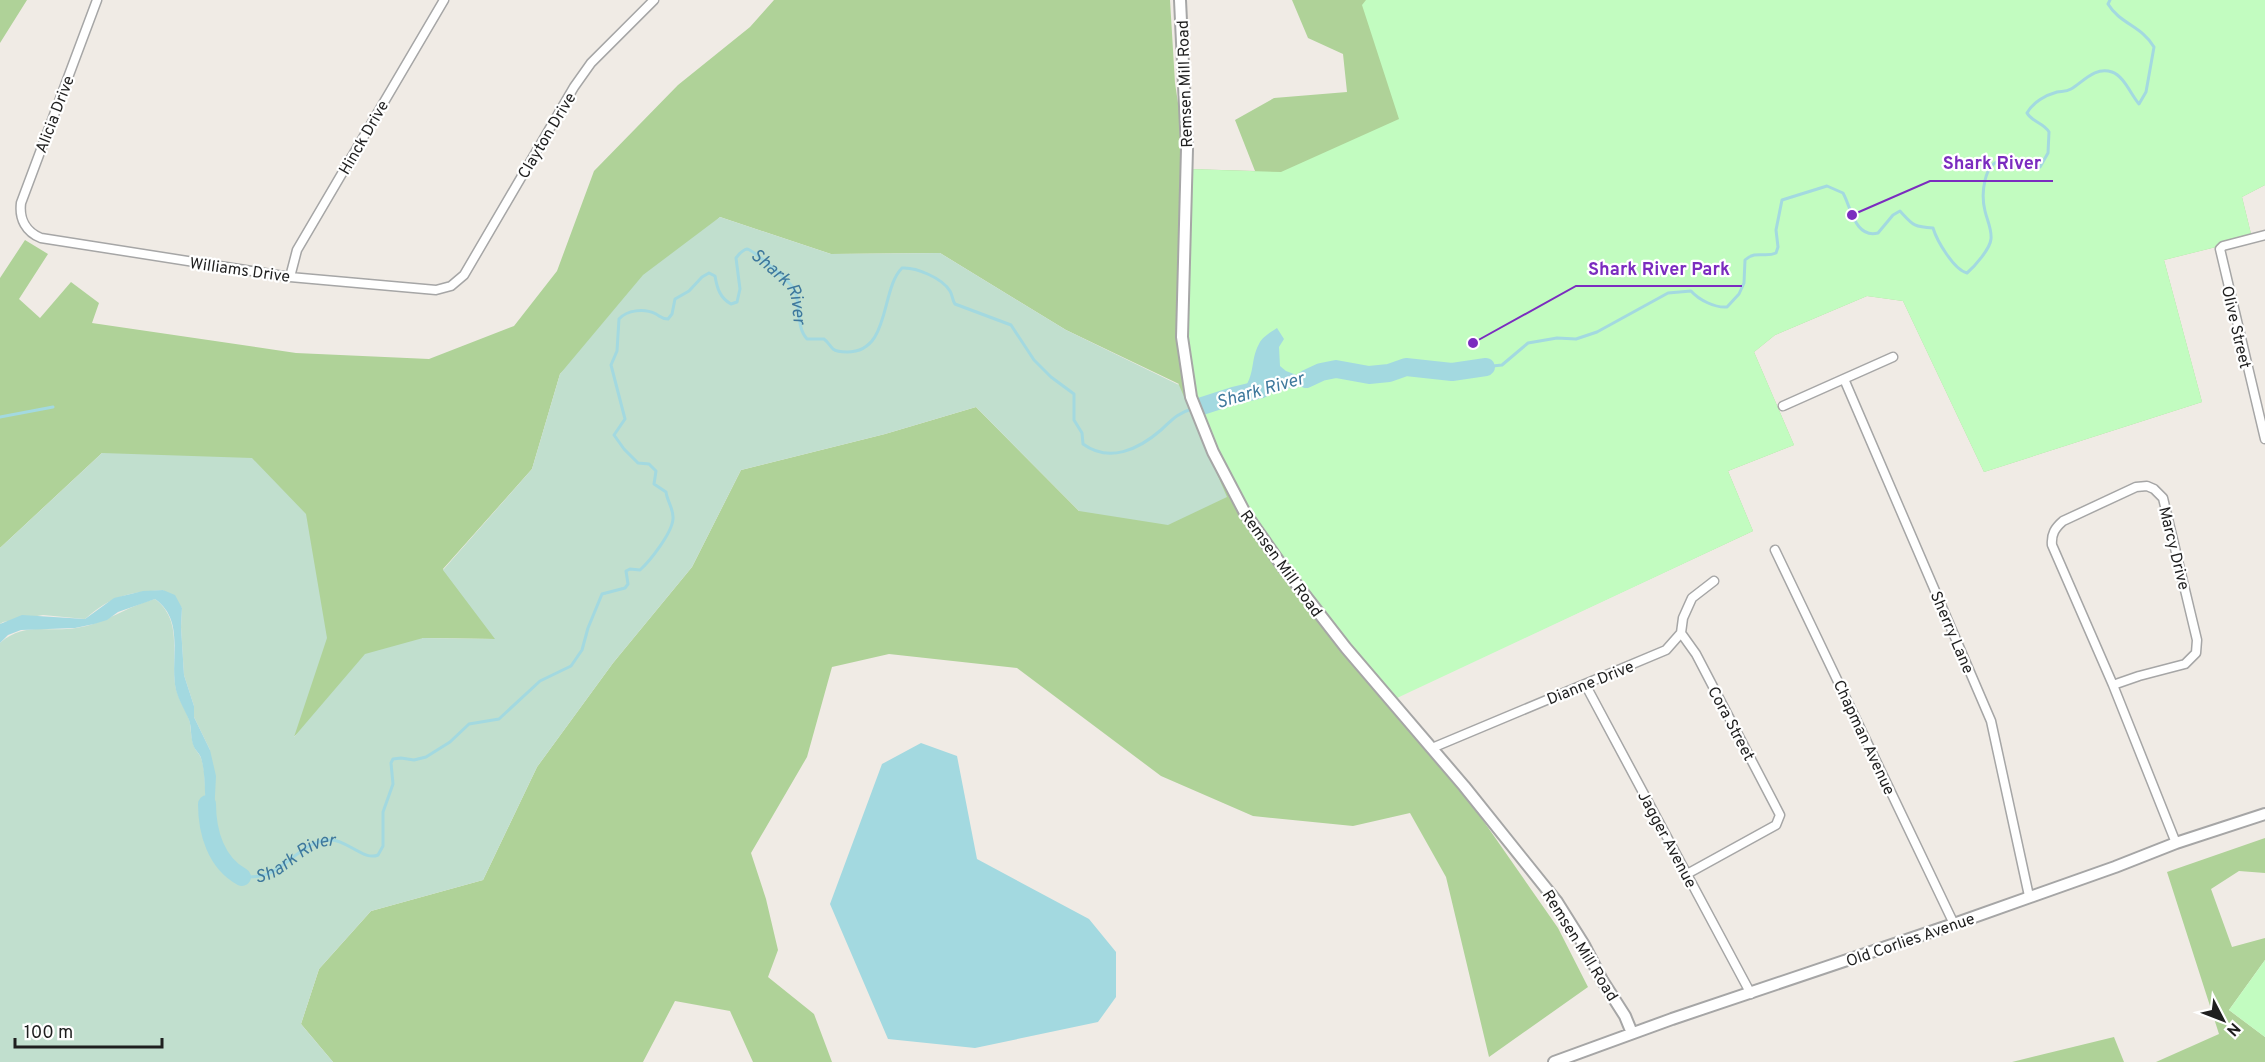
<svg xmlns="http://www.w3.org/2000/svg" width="2265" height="1062" font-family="Overpass,sans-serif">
  <rect width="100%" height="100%" fill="#f0ebe5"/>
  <!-- forest -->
  <path fill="#afd298" d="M 0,0 L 27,0 L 0,43 Z
    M 774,0 L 1170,0 L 1175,83 L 1188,169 L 1255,171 L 1235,120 L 1274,98 L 1347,92 L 1343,54 L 1308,38 L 1292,0 L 2265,0 L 2265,185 L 2242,197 L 2252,238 L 2164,260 L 2202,402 L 1984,472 L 1903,301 L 1867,296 L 1775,335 L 1754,352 L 1794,445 L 1728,471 L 1753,531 L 1397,697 L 1558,928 L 1588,987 L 1489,1057 L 1446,877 L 1410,813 L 1353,826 L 1253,816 L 1161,776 L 1017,668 L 889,654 L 832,667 L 807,757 L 751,853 L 766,899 L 778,950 L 768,977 L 814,1014 L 832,1062 L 753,1062 L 730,1011 L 675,1001 L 643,1062 L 333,1062 L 301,1024 L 319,969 L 371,911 L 483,880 L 537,767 L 613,663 L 692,567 L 741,470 L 885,434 L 976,407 L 1079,511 L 1179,384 L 1066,330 L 940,253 L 831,254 L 720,217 L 560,374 L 532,469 L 443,569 L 496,639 L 423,638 L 292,738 L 102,453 L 0,548 L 0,278 L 25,240 L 48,254 L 19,299 L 40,318 L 71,282 L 99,303 L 92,323 L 296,353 L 429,359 L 514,326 L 557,271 L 594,171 L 678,85 L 750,27 Z
    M 2265,838 L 2265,873 L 2239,871 L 2211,889 L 2232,947 L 2265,938 L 2265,960 L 2229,1010 L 2265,1037 L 2265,1062 L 2156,1062 L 2219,1034 L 2167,872 Z
    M 2114,1037 L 2124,1062 L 2012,1062 Z"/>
  <!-- wetland -->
  <path fill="#c1dfce" d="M 720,217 L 831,254 L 940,253 L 1066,330 L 1179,385 L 1227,497 L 1168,525 L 1079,511 L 976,407 L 885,434 L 741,470 L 692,567 L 613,663 L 537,767 L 483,880 L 371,911 L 319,969 L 301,1024 L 333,1062 L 0,1062 L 0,643 C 25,621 47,633 76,628 C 105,624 127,606 155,599 C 185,622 169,658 176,689 C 179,701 188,713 190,723 C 191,731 191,738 194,746 C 195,750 199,753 201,758 C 208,776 203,810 207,831 L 210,750 L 194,717 L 194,706 L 184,675 L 181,627 L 182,608 L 163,590 C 129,592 111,596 85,619 L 43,615 L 3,622 L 0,624 L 0,548 L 102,453 L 252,458 L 306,514 L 327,638 L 294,737 L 365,654 L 423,638 L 495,639 L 443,570 L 532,469 L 560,374 L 643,275 Z"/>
  <!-- park -->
  <path fill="#c2fcc0" d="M 1366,0 L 2265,0 L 2265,185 L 2242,197 L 2252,238 L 2164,260 L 2202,402 L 1984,472 L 1903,301 L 1867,296 L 1775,335 L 1754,352 L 1794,445 L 1728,471 L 1753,531 L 1397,698 L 1269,548 L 1195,418 L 1181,352 L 1188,169 L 1281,172 L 1399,119 L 1362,5 Z
    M 2265,960 L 2265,1037 L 2229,1010 Z"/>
  <!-- water -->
  <path fill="#a3d9e0" d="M 1277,328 L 1284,339 L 1279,347 L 1280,366 L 1286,371 L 1299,376 L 1311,372 L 1328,370 L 1328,379 L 1241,400 L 1237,396 C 1257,379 1249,362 1259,344 C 1262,337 1271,332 1277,328 Z
    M 163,590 L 175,595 L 182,608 L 181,627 L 184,675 L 194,706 L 194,717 L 210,750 L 216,776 L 214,815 L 207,833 C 204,812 207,777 201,758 C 200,754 196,751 194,747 C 190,738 192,728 189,720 C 185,710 179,701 176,690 C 169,659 186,621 155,599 L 118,612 L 107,620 L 94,624 L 75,628 L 21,630 L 8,635 L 0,643 L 0,624 L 22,615 L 85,619 L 114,598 L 143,591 Z
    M 921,743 L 957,756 L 977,859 L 1089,919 L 1116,952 L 1116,997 L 1098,1022 L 975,1048 L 888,1039 L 830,904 L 882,764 Z"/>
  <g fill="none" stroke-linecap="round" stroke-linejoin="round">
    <!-- stream -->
    <g stroke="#a3d9e0" stroke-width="3">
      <path d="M 1328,370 L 1390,372 L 1421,369 L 1456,373 L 1474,368 L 1502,365 L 1528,343 L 1557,338 L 1576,339 L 1597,332 L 1668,293 L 1691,291 C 1699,300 1715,308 1727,307 L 1739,294 L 1744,283 L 1745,260 C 1756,250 1765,258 1776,253 L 1778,247 L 1776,230 L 1782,200 L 1827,186 L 1843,193 C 1851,207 1855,239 1878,233 L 1893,215 L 1900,211 C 1913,225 1913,227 1933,228 C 1937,241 1954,270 1967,273 C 1975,266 1990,249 1991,239 C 1992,229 1987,220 1985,211 C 1981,195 1983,162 2003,160 C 2017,158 2027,167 2040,167 L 2048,153 L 2049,132 C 2044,123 2032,122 2027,113 C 2033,102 2046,95 2057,92 C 2062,91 2066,92 2071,89 C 2083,82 2095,66 2112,72 C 2124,76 2131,95 2139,104 L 2146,92 L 2154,47 C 2142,26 2120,24 2108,4 L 2110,0"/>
      <path d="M 0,417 L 53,407"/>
      <path id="s1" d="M 242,877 C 252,877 261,877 270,873 C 289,864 308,839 331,840 C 347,840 364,861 378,855 L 383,846 L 383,812 L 393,784 L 391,763 L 393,759 L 401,758 L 414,760 L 426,757 L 450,742 L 469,724 L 499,719 L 540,681 L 571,666 L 582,650 L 588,628 L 602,594 L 625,588 L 628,584 L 626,571 L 630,569 L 640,570 C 650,561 672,533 673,519 C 674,509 667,501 666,492 L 654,484 L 656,471 L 649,464 L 638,463 L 624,449 L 614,435 L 625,419 L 611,365 L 617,351 L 619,319 C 627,310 644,308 656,314 C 661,317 662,319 668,319 L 672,314 L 675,299 L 689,291 L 702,277 L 709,273 L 715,276 C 717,288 720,298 731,304 L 737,302 L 740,289 L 736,258 C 739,254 742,250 747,249 C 752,249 790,282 794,289 C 802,305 795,326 807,339 L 824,339 C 828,342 830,346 833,349 C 837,352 842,352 847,352 C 891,352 880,290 902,268 C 916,267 942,278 950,291 C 953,296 952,300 955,304 L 1011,325 L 1034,360 L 1051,377 L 1074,394 L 1074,420 L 1082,433 L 1083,444 C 1109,463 1138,450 1161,430 C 1171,421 1177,413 1192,409"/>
    </g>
    <!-- river -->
    <path stroke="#a3d9e0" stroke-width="18" d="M 1306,379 L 1321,372 L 1336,369 L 1369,375 L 1389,373 L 1406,367 L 1452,372 L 1486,367
      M 1199,407 L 1233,396 L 1262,389
      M 207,804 C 207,832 216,863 242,877"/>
    <!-- minor casing -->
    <g stroke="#a6a6a6" stroke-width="11">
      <path id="minor" d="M 97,0 L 21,203 C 19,219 26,232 41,238 L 290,277 L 436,290 L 451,286 L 464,275 L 574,87 L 591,63 L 654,0
        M 2265,235 L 2223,246 L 2220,249 L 2265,439
        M 290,277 L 297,250 L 444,0
        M 1844,379 L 1991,721 L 2029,896
        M 1783,406 L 1893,357
        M 2147,486 L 2154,489 L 2163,498 L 2197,640 L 2196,653 L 2185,664 L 2139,676 L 2113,685 L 2052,545 C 2051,534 2055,528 2063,521 L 2136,487 Z
        M 1775,550 L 1954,924
        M 1681,633 L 1696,654 L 1780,815 L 1776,825 L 1687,874
        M 1585,684 L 1751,994
        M 2113,685 L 2176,843
        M 1432,748 L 1666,650 L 1681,633 L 1683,618 L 1692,598 L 1714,581"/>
    </g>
    <!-- tertiary casing -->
    <g stroke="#a6a6a6" stroke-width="14">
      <path id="tertiary" d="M 1180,0 L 1187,149 L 1182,337 L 1191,397 L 1213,452 L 1245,513 L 1280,563 L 1346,648 L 1464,786 L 1557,902 L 1584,945 L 1602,980 L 1625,1016 L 1632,1033
        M 1554,1062 L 1672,1019 L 1954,924 L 2115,867 L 2176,843 L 2265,814"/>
    </g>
    <!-- minor -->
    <use href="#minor" stroke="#fff" stroke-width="8"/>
    <!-- tertiary -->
    <use href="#tertiary" stroke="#fff" stroke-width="10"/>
  </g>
  <g text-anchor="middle" stroke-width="4.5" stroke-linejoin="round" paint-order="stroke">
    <!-- street labels -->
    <g font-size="16" fill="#1f1f1f" stroke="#fff">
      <text transform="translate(1184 84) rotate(-92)" y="6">Remsen Mill Road</text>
      <text transform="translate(54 114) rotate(-69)" y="6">Alicia Drive</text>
      <text transform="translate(546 135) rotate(-59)" y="6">Clayton Drive</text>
      <text transform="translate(363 137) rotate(-60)" y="6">Hinck Drive</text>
      <text transform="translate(240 269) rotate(8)" y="6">Williams Drive</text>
      <text transform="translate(2237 327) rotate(77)" y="6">Olive Street</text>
      <text transform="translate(2175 548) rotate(76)" y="6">Marcy Drive</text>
      <text transform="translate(1282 563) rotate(54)" y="6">Remsen Mill Road</text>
      <text transform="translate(1953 632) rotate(67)" y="6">Sherry Lane</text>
      <text transform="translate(1590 682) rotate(-22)" y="6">Dianne Drive</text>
      <text transform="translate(1732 723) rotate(62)" y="6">Cora Street</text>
      <text transform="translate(1865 737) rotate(65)" y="6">Chapman Avenue</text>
      <text transform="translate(1668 839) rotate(62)" y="6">Jagger Avenue</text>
      <text transform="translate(1910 939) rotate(-19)" y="6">Old Corlies Avenue</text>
      <text transform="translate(1581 945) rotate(58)" y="6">Remsen Mill Road</text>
    </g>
    <!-- water labels -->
    <g font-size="18" font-style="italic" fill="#3e789c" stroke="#fff">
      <text dy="6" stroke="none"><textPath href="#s1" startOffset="1167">Shark River</textPath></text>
      <text transform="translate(1260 390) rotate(-16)" y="6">Shark River</text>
      <text dy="6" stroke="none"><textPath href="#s1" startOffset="58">Shark River</textPath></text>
    </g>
  </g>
  <!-- callouts -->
  <path fill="none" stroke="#7b2cbf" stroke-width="2" d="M1852 215L1930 181H2053M1473 343L1576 286H1742"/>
  <g fill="#7b2cbf" stroke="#fff" stroke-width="2">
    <circle cx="1852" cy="215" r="6"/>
    <circle cx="1473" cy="343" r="6"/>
  </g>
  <g font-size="18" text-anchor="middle" font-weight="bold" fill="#7b2cbf" stroke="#fff" stroke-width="4.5" stroke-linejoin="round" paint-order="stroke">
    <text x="1992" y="169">Shark River</text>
    <text x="1659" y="275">Shark River Park</text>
  </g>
  <!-- north arrow -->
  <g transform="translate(2223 1020) rotate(132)" stroke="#ffffff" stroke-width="4.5" paint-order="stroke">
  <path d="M0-4.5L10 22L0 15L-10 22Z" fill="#1f1f1f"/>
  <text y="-9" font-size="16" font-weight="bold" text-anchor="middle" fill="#1f1f1f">N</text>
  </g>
  <!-- scale -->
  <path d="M15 1038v9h147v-9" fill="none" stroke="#1f1f1f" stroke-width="3"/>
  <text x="24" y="1038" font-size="18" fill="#1f1f1f" stroke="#ffffff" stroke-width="4.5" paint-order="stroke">100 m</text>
</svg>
